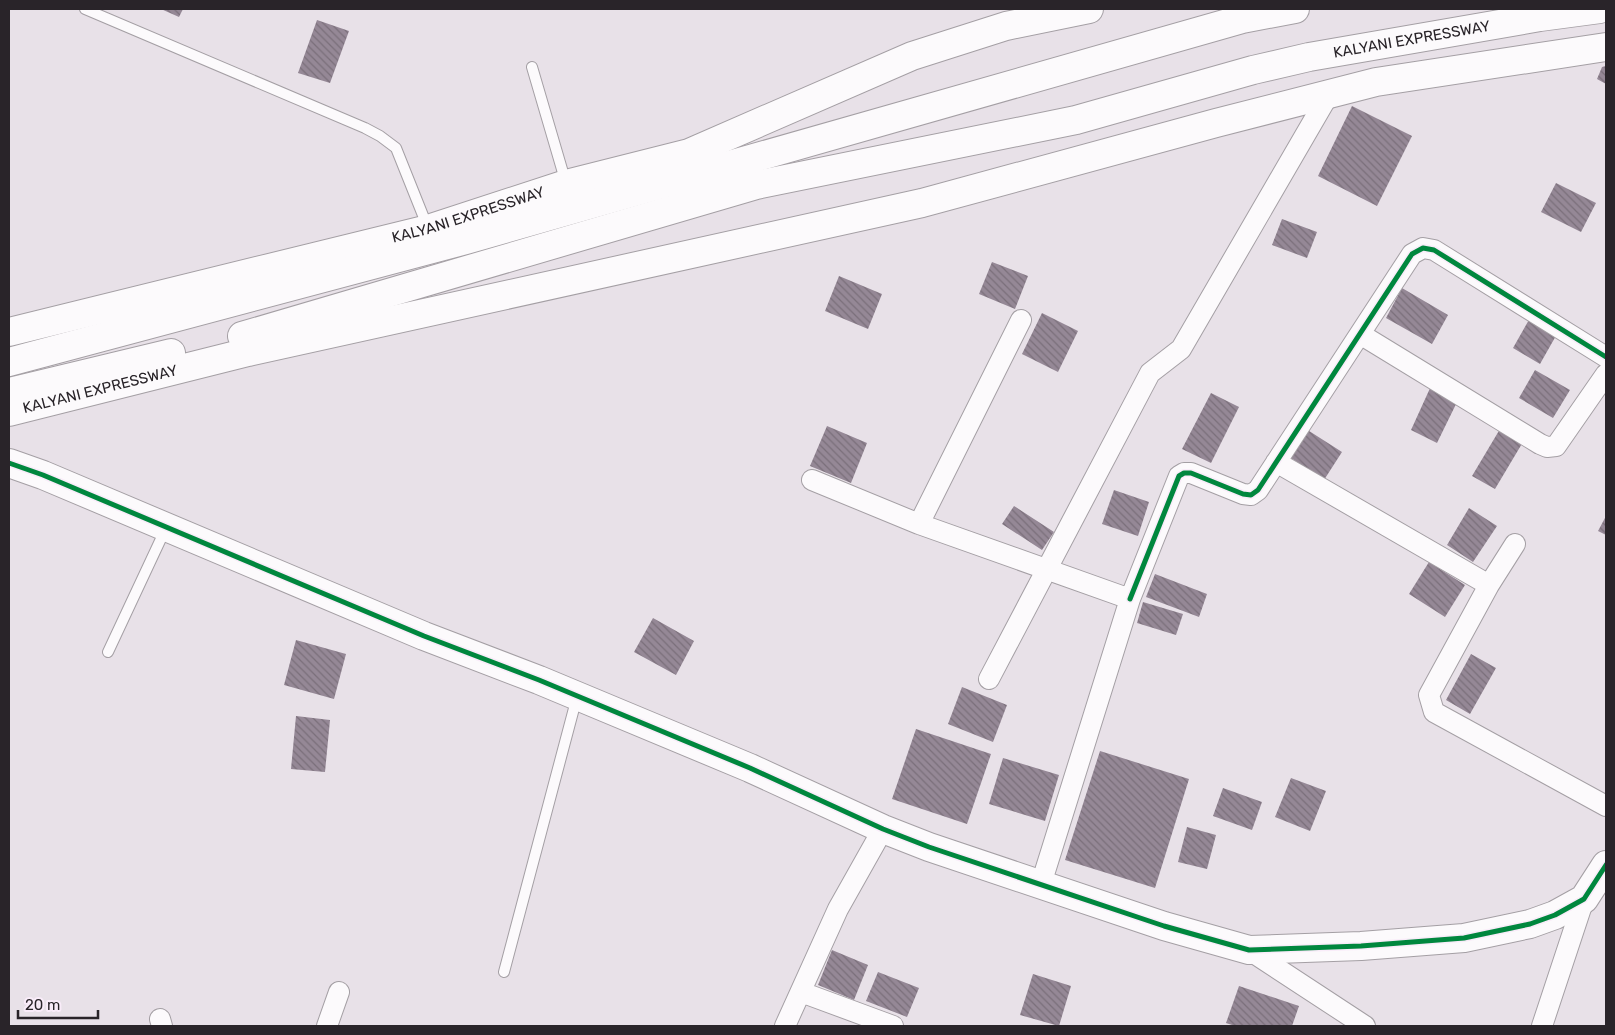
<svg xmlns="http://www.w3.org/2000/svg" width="1615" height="1035" font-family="Rubik,sans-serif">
  <defs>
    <pattern id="building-back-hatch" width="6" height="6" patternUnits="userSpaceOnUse" patternTransform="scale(1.25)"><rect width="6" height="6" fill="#958896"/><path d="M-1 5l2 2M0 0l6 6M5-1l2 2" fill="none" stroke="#7a6f7a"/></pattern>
  </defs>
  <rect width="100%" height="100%" fill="#e8e1e8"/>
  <!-- building -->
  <path fill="url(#building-back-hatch)" d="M 161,9 L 183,9 L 179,17 Z
    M 317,20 L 349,31 L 330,83 L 298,73 Z
    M 1606,66 L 1606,84 L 1597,79 L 1602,67 Z
    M 1352,106 L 1412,136 L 1377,206 L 1318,176 Z
    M 1556,183 L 1596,203 L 1581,232 L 1541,212 Z
    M 1282,219 L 1317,232 L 1307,258 L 1272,245 Z
    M 992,262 L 1028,276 L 1015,309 L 979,294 Z
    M 839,276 L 882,294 L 868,329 L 825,311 Z
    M 1402,288 L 1448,315 L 1432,344 L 1386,318 Z
    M 1042,313 L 1078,331 L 1058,372 L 1022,354 Z
    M 1530,318 L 1557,334 L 1540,364 L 1513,348 Z
    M 1535,370 L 1570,390 L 1553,418 L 1519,398 Z
    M 1431,386 L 1459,398 L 1437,443 L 1411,430 Z
    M 1211,393 L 1239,407 L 1211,463 L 1182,449 Z
    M 827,426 L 867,443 L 851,483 L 810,466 Z
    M 1306,429 L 1342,452 L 1324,480 L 1288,456 Z
    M 1500,429 L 1523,442 L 1495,489 L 1472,476 Z
    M 1114,490 L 1149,502 L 1138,536 L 1102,524 Z
    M 1014,506 L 1054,532 L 1042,550 L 1002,524 Z
    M 1469,508 L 1497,526 L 1473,562 L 1447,545 Z
    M 1606,516 L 1606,535 L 1598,531 Z
    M 1429,562 L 1465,585 L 1445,617 L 1409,594 Z
    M 1155,574 L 1207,594 L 1199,617 L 1146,597 Z
    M 1143,602 L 1183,614 L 1176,635 L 1137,623 Z
    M 653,618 L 694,641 L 676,675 L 634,652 Z
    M 296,640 L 346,654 L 334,699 L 284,685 Z
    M 1471,654 L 1496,668 L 1470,714 L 1446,700 Z
    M 962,687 L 1007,705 L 993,742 L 948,724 Z
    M 296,716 L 330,720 L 325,772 L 291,769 Z
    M 916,729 L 991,754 L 967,824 L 892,799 Z
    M 1100,751 L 1189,779 L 1155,888 L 1065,860 Z
    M 1003,758 L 1059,775 L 1045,821 L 989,804 Z
    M 1291,778 L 1326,791 L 1310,831 L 1275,817 Z
    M 1223,788 L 1262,802 L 1252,830 L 1213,816 Z
    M 1187,827 L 1216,835 L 1207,869 L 1178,862 Z
    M 832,950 L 868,965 L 854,1000 L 818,985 Z
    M 878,972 L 919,988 L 907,1017 L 866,1001 Z
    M 1033,974 L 1071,986 L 1059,1026 L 1020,1015 Z
    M 1239,986 L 1299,1006 L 1292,1026 L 1235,1026 L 1226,1023 Z"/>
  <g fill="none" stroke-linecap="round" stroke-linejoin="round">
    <!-- lane casing -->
    <g stroke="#a49fa4" stroke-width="12">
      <path id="lane" d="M 85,9 L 365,128 L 380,136 L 396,148 L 428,228
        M 532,67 L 566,183
        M 108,652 L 166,528
        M 504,972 L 577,697"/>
    </g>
    <!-- street casing -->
    <g stroke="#a49fa4" stroke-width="22">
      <path id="street" d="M 1360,334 L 1540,444 L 1547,447 L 1556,446 L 1606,374
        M 1276,462 L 1489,585
        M 812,480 L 919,524 L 1130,599 L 1041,884
        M 919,524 L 1021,320
        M 1515,544 L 1489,585 L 1429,695 L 1434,712 L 1606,806
        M 1130,599 L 1179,476 L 1184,473 L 1191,473 L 1243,494 L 1251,495 L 1258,490 L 1412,254 L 1423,248 L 1434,250 L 1606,357
        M 989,679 L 1150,373 L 1181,349 L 1329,94
        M 1249,950 L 1365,1026
        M 801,992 L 893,1026
        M 160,1019 L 162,1026
        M 327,1026 L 339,992
        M 785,1026 L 838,909 L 883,829
        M 1542,1026 L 1584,899"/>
    </g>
    <!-- secondary casing -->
    <g stroke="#a49fa4" stroke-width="30">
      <path id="secondary" d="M 9,463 L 43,475 L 424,636 L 539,680 L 750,768 L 883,829 L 929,847 L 1164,926 L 1249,950 L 1361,946 L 1464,938 L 1530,924 L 1555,915 L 1584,899 L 1606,865"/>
    </g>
    <!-- highway casing -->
    <g stroke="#a49fa4" stroke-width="30">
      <g id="highway">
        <path id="s1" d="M 9,332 L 428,229 L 566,184 L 689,153 L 912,56 L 1006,26 L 1089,9"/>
        <path id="s2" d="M 242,336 L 756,185 L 1076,120 L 1253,70 L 1309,57 L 1540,17 L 1600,9"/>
        <path d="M 9,362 L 466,240 L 1242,19 L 1295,9"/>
        <path d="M 9,392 L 171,353"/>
        <path id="s3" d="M 9,412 L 248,352 L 922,203 L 1216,123 L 1376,82 L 1606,47"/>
      </g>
    </g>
    <!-- lane -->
    <use href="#lane" stroke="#fcfafc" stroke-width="10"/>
    <!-- street -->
    <use href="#street" stroke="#fcfafc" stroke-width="20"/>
    <!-- secondary -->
    <use href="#secondary" stroke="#fcfafc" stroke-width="28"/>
    <!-- highway -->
    <use href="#highway" stroke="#fcfafc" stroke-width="28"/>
    <!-- cycleway casing -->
    <g stroke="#f9ecf9" stroke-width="8">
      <path id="cycleway" d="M 9,463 L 43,475 L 424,636 L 539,680 L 750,768 L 883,829 L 929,847 L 1164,926 L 1249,950 L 1361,946 L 1464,938 L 1530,924 L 1555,915 L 1584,899 L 1606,865
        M 1130,599 L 1179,476 L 1184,473 L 1191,473 L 1243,494 L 1251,495 L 1258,490 L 1412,254 L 1423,248 L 1434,250 L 1606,357"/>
    </g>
    <!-- cycleway -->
    <use href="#cycleway" stroke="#00873e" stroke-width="5"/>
  </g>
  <g text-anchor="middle" stroke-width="5" stroke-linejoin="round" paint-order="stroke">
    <!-- street labels -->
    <g font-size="15" fill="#292429" stroke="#f9ecf9">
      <text dy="5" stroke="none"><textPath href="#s2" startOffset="1208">KALYANI EXPRESSWAY</textPath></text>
      <text dy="5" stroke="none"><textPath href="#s1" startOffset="474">KALYANI EXPRESSWAY</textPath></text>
      <text dy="5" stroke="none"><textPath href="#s3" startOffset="94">KALYANI EXPRESSWAY</textPath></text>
    </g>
  </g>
  <!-- border -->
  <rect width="1615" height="1035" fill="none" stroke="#292429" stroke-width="20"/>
  <!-- scale -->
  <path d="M18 1010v8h80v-8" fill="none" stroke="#292429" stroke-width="2.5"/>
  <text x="25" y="1010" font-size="15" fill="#292429" stroke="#f9ecf9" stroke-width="4" paint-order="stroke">20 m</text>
</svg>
